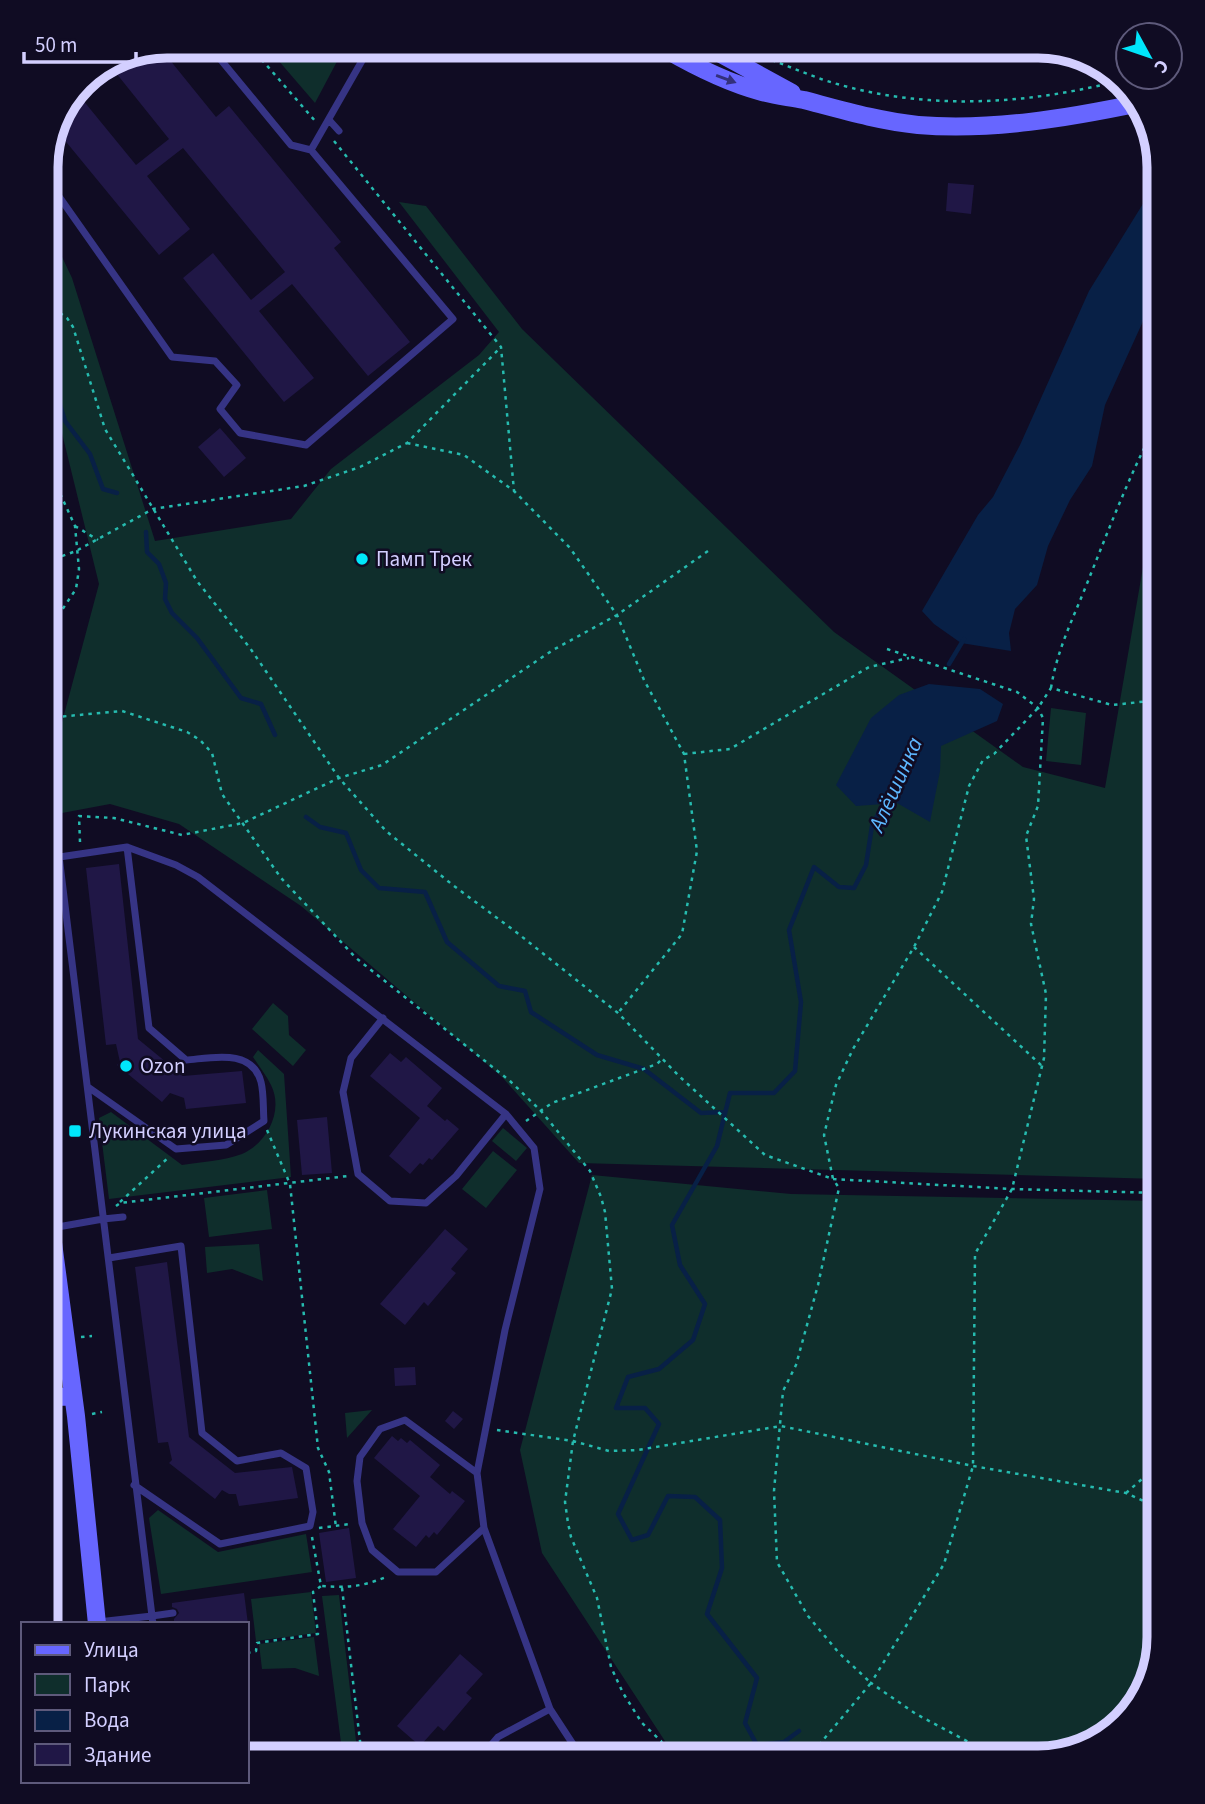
<svg xmlns="http://www.w3.org/2000/svg" width="1205" height="1804" font-family="'Source Sans 3',sans-serif">
  <rect width="100%" height="100%" fill="#100c23"/>
  <!-- green -->
  <path fill="#0f2e2c" d="M 342,52 L 315,103 L 272,53 Z
    M 399,202 L 426,206 L 522,329 L 834,632 L 1023,767 L 1105,788 L 1159,474 L 1159,1179 L 579,1163 L 502,1077 L 301,906 L 179,824 L 110,804 L 46,816 L 46,782 L 99,584 L 46,368 L 46,223 L 72,278 L 155,541 L 291,519 L 331,469 L 479,355 L 499,332 Z
    M 1051,708 L 1086,713 L 1081,765 L 1046,761 Z
    M 273,1003 L 288,1016 L 289,1035 L 306,1050 L 293,1066 L 252,1029 Z
    M 258,1050 L 284,1074 L 291,1177 L 109,1199 L 99,1118 L 111,1112 L 182,1165 C 200,1162 224,1161 242,1154 C 267,1143 284,1111 271,1085 C 266,1075 259,1066 253,1057 Z
    M 503,1128 L 527,1148 L 516,1161 L 492,1141 Z
    M 493,1151 L 517,1170 L 486,1208 L 462,1189 Z
    M 592,1175 L 791,1194 L 1159,1201 L 1159,1638 L 1143,1698 L 1099,1742 L 1039,1758 L 676,1758 L 542,1553 L 520,1450 Z
    M 267,1190 L 272,1229 L 209,1237 L 204,1198 Z
    M 259,1244 L 263,1281 L 232,1269 L 207,1273 L 205,1247 Z
    M 372,1410 L 347,1438 L 345,1413 Z
    M 158,1510 L 218,1552 L 306,1534 L 312,1572 L 161,1594 L 149,1518 Z
    M 311,1592 L 316,1633 L 256,1641 L 251,1599 Z
    M 339,1595 L 358,1758 L 343,1758 L 322,1596 Z
    M 314,1637 L 319,1676 L 295,1668 L 262,1669 L 259,1644 Z"/>
  <!-- water -->
  <path fill="#082046" d="M 1154,186 L 1159,194 L 1159,286 L 1105,405 L 1092,466 L 1070,500 L 1048,546 L 1037,585 L 1015,609 L 1009,633 L 1011,651 L 961,643 L 934,624 L 922,611 L 978,515 L 993,497 L 1020,445 L 1089,291 Z
    M 929,684 L 980,689 L 1003,704 L 997,721 L 941,746 L 940,771 L 930,822 L 897,803 L 856,806 L 836,785 L 871,718 L 899,695 Z"/>
  <g fill="none" stroke-linecap="round" stroke-linejoin="round">
    <!-- stream -->
    <path stroke="#082046" stroke-width="4.5" d="M 46,261 L 54,288
      M 59,322 L 56,392 L 65,421 L 90,454 L 103,489 L 117,493
      M 146,532 L 147,552 L 159,564 L 166,583 L 165,599 L 172,613 L 197,638 L 241,698 L 261,704 L 275,735
      M 949,664 L 964,639
      M 306,817 L 320,827 L 346,833 L 361,870 L 379,888 L 425,892 L 447,942 L 499,986 L 525,991 L 531,1012 L 597,1055 L 644,1069 L 701,1113 L 724,1112
      M 799,1731 L 784,1742 L 757,1745 L 745,1723 L 757,1678 L 707,1614 L 722,1568 L 720,1520 L 695,1497 L 668,1496 L 648,1535 L 632,1540 L 618,1514 L 659,1424 L 645,1408 L 616,1408 L 628,1377 L 659,1369 L 693,1340 L 705,1304 L 680,1265 L 672,1225 L 717,1146 L 730,1093 L 774,1093 L 795,1071 L 801,1002 L 789,930 L 814,867 L 839,887 L 854,888 L 866,865 L 872,826 L 885,800"/>
  </g>
  <!-- building -->
  <path fill="#201746" d="M 165,54 L 216,117 L 229,106 L 341,242 L 334,248 L 410,342 L 368,376 L 292,284 L 259,311 L 314,378 L 284,402 L 183,278 L 213,253 L 251,300 L 285,272 L 183,148 L 147,176 L 190,229 L 159,255 L 58,132 L 68,110 L 82,99 L 136,165 L 169,139 L 108,63 L 121,55 Z
    M 948,183 L 974,185 L 971,214 L 946,211 Z
    M 220,428 L 246,458 L 224,477 L 198,447 Z
    M 119,864 L 138,1039 L 183,1076 L 242,1071 L 246,1103 L 186,1109 L 184,1098 L 170,1093 L 162,1102 L 117,1065 L 120,1062 L 116,1044 L 106,1045 L 86,868 Z
    M 390,1053 L 401,1062 L 406,1057 L 442,1088 L 427,1106 L 445,1121 L 447,1119 L 459,1129 L 432,1160 L 429,1158 L 423,1165 L 420,1163 L 410,1174 L 389,1156 L 420,1118 L 370,1076 Z
    M 327,1117 L 332,1173 L 302,1175 L 297,1120 Z
    M 445,1229 L 468,1249 L 451,1269 L 456,1273 L 428,1306 L 424,1302 L 405,1325 L 380,1304 Z
    M 167,1262 L 189,1437 L 235,1473 L 292,1467 L 298,1498 L 239,1506 L 236,1494 L 229,1494 L 222,1490 L 215,1499 L 169,1463 L 172,1460 L 168,1442 L 158,1443 L 135,1267 Z
    M 415,1367 L 416,1385 L 395,1386 L 394,1368 Z
    M 453,1411 L 463,1419 L 454,1429 L 445,1421 Z
    M 392,1436 L 398,1441 L 401,1438 L 407,1443 L 410,1440 L 440,1465 L 430,1477 L 450,1494 L 452,1491 L 465,1501 L 437,1535 L 434,1532 L 429,1538 L 426,1535 L 416,1547 L 393,1529 L 420,1496 L 374,1458 Z
    M 349,1528 L 356,1578 L 326,1582 L 319,1533 Z
    M 244,1593 L 248,1624 L 174,1624 L 174,1619 L 179,1613 L 177,1609 L 172,1607 L 172,1603 Z
    M 460,1654 L 483,1674 L 466,1693 L 472,1698 L 444,1731 L 438,1726 L 420,1746 L 397,1726 Z
    M 516,1742 L 534,1758 L 502,1758 Z"/>
  <g fill="none" stroke-linecap="round" stroke-linejoin="round">
    <!-- path -->
    <path stroke="#26bbaf" stroke-width="2.5" stroke-dasharray="3.5 5" stroke-linecap="butt" d="M 256,53 L 316,122
      M 756,54 C 778,62 799,71 821,79 C 917,111 1021,106 1118,81
      M 334,141 L 501,347 L 514,491
      M 46,303 L 67,318 L 73,327 L 105,429 L 197,581 L 250,648 L 339,778 L 386,831 L 454,886 L 516,932 L 618,1013 L 679,1076 L 765,1155 L 833,1179 L 824,1135 L 836,1085 L 853,1049 L 914,947 L 942,892 L 969,786 L 983,760 L 994,754 L 1038,708 L 1051,688 L 1112,705 L 1159,700
      M 407,443 L 464,455 L 514,491 L 570,548 L 617,615 L 644,680 L 684,754 L 697,851 L 682,934 L 618,1013
      M 46,463 L 75,526 L 79,569 L 76,589 L 62,610 L 52,636 L 50,673 L 53,717
      M 75,526 L 98,540
      M 46,562 L 76,551 L 153,509 L 304,486 L 360,467 L 407,443 L 501,347
      M 887,649 L 1017,692 L 1038,708 L 1043,718 L 1038,806 L 1026,836 L 1034,899 L 1031,924 L 1046,994 L 1044,1058 L 1012,1189 L 975,1254 L 973,1466 L 944,1564 L 871,1683 L 916,1714 L 976,1746 L 1019,1758
      M 1051,688 C 1057,650 1072,621 1086,586 C 1109,529 1130,473 1159,419
      M 46,718 L 122,711 L 187,732 L 200,740 L 212,753 L 222,794 L 281,878 L 356,958 L 510,1081 L 541,1111 L 590,1171 L 601,1197 L 605,1212 L 612,1289 L 573,1441 L 565,1502 L 568,1523 L 571,1537 L 597,1598 L 611,1667 L 623,1693 L 642,1723 L 661,1741 L 668,1754 L 667,1758
      M 684,754 L 730,749 L 869,667 L 909,658
      M 80,842 L 79,816 L 114,818 L 182,835 L 243,823 L 339,778 L 382,765 L 553,650 L 617,615 L 708,551
      M 914,947 L 1042,1066
      M 526,1121 L 552,1103 L 657,1064 L 662,1059
      M 267,1130 L 290,1184 L 318,1448 L 329,1472 L 336,1527
      M 833,1179 L 1012,1189 L 1159,1193
      M 120,1202 L 169,1157
      M 116,1206 L 120,1203 L 348,1176
      M 81,1337 L 92,1336
      M 92,1414 L 102,1412
      M 46,1426 L 61,1421
      M 497,1430 L 573,1441 L 609,1451 L 638,1450 L 781,1426 L 973,1466 L 1126,1493 L 1159,1508
      M 1126,1493 L 1150,1472 L 1159,1459
      M 319,1528 L 350,1524
      M 312,1537 L 321,1586 C 347,1588 361,1587 386,1577
      M 46,1563 L 53,1624
      M 342,1588 L 362,1758
      M 247,1653 L 256,1651 L 257,1643 L 318,1634 L 313,1592 L 321,1586
      M 668,1754 L 674,1758
      M 808,1758 L 871,1683 L 839,1653 L 808,1616 L 777,1562 L 774,1491 L 783,1391 L 796,1365 L 818,1285 L 839,1188 L 833,1179"/>
    <!-- lane -->
    <path stroke="#363485" stroke-width="7" d="M 330,121 L 339,131
      M 311,150 L 367,52
      M 46,178 L 172,357 L 215,361 L 237,385 L 220,409 L 240,433 L 306,445 L 453,319 L 311,150 L 291,145 L 216,54
      M 59,856 L 152,1616 L 173,1613
      M 46,859 L 127,847 L 176,865 L 198,877 L 506,1114 L 534,1148 L 540,1189 L 505,1330 L 477,1473 L 484,1528 L 550,1709 L 582,1758
      M 383,1018 L 351,1058 L 343,1092 L 358,1174 L 390,1201 L 426,1203 L 456,1176 L 506,1114
      M 88,1087 L 176,1149 L 226,1145 L 264,1121 C 263,1109 264,1094 261,1082 C 252,1048 212,1058 186,1060 L 149,1028 L 127,847
      M 52,1228 L 103,1219 L 123,1217
      M 109,1258 L 181,1246 L 202,1433 L 237,1461 L 281,1453 L 306,1468 L 313,1512 L 310,1526 L 220,1544 L 134,1485
      M 477,1473 L 405,1420 L 380,1429 L 360,1457 L 357,1481 L 362,1523 L 372,1550 L 398,1572 L 436,1572 L 484,1528
      M 98,1622 L 152,1616 L 153,1624
      M 480,1758 L 498,1737 L 550,1709"/>
    <!-- street -->
    <path stroke="#363485" stroke-width="14" d="M 1020,46 L 1052,47"/>
    <!-- secondary -->
    <path stroke="#6766ff" stroke-width="18" d="M 665,49 C 696,67 728,83 762,92 C 776,96 790,97 804,100 C 842,110 879,121 918,125 C 992,131 1068,118 1140,103
      M 712,49 L 792,93
      M 46,1190 L 76,1416 L 97,1624
      M 46,1398 L 72,1396"/>
  </g>
  <!-- one-way arrows -->
  <defs><path id="oneway-solid" d="M-6-.8H1V-3.2L6.5 0L1 3.2V.8H-6Z" transform="scale(1.75)"/></defs>
  <use fill="#33307b" href="#oneway-solid" transform="translate(726 79) rotate(20)"/>
  <!-- markers -->
  <g fill="#00e6fa" stroke="#100c23" stroke-width="2.5">
    <circle cx="362" cy="559" r="7"/>
    <circle cx="126" cy="1066" r="7"/>
    <rect x="68" y="1124" width="14" height="14" rx="3.5"/>
  </g>
  <g text-anchor="middle" stroke-width="5" stroke-linejoin="round" paint-order="stroke">
    <!-- poi labels -->
    <g font-size="21" fill="#d3cfff" stroke="#100c23" text-anchor="start">
      <text x="376" y="566">Памп Трек</text>
      <text x="140" y="1073">Ozon</text>
      <text x="89" y="1138">Лукинская улица</text>
    </g>
    <!-- water labels -->
    <g font-size="23" font-style="italic" fill="#5db7ff" stroke="#100c23">
      <text transform="translate(895 784) rotate(-66)" y="8">Алёшинка</text>
    </g>
  </g>
  <!-- crop -->
  <path d="M0 0H1205V1804H0ZM167 58H1038A109 109 0 0 1 1147 167V1637A109 109 0 0 1 1038 1746H167A109 109 0 0 1 58 1637V167A109 109 0 0 1 167 58Z" fill="#100c23" fill-rule="evenodd"/>
  <path fill="none" stroke="#d3cfff" stroke-width="9" d="M167 58H1038A109 109 0 0 1 1147 167V1637A109 109 0 0 1 1038 1746H167A109 109 0 0 1 58 1637V167A109 109 0 0 1 167 58Z"/>
  <!-- legend -->
  <rect x="21" y="1622" width="228" height="161" fill="#100c23" stroke="#5e5a7b" stroke-width="2"/>
  <rect x="35" y="1645" width="35" height="10" fill="#6766ff" stroke="#5e5a7b" stroke-width="2"/>
  <text x="84" y="1657" font-size="21" fill="#d3cfff">Улица</text>
  <rect x="35" y="1674" width="35" height="21" fill="#0f2e2c" stroke="#5e5a7b" stroke-width="2"/>
  <text x="84" y="1692" font-size="21" fill="#d3cfff">Парк</text>
  <rect x="35" y="1710" width="35" height="21" fill="#082046" stroke="#5e5a7b" stroke-width="2"/>
  <text x="84" y="1727" font-size="21" fill="#d3cfff">Вода</text>
  <rect x="35" y="1744" width="35" height="21" fill="#201746" stroke="#5e5a7b" stroke-width="2"/>
  <text x="84" y="1762" font-size="21" fill="#d3cfff">Здание</text>
  <!-- north arrow -->
  <g transform="translate(1149 56) rotate(130)"><circle r="33" fill="#100c23" stroke="#5e5a7b" stroke-width="2"/>
  <path d="M0-5L12 26L0 18L-12 26Z" fill="#00e6fa"/>
  <text y="-10" font-size="19" font-weight="bold" text-anchor="middle" fill="#d3cfff">С</text>
  </g>
  <!-- scale -->
  <path d="M24 52v10h112v-10" fill="none" stroke="#d3cfff" stroke-width="3.5"/>
  <text x="35" y="52" font-size="21" fill="#d3cfff" stroke="#100c23" stroke-width="5" paint-order="stroke">50 m</text>
</svg>
